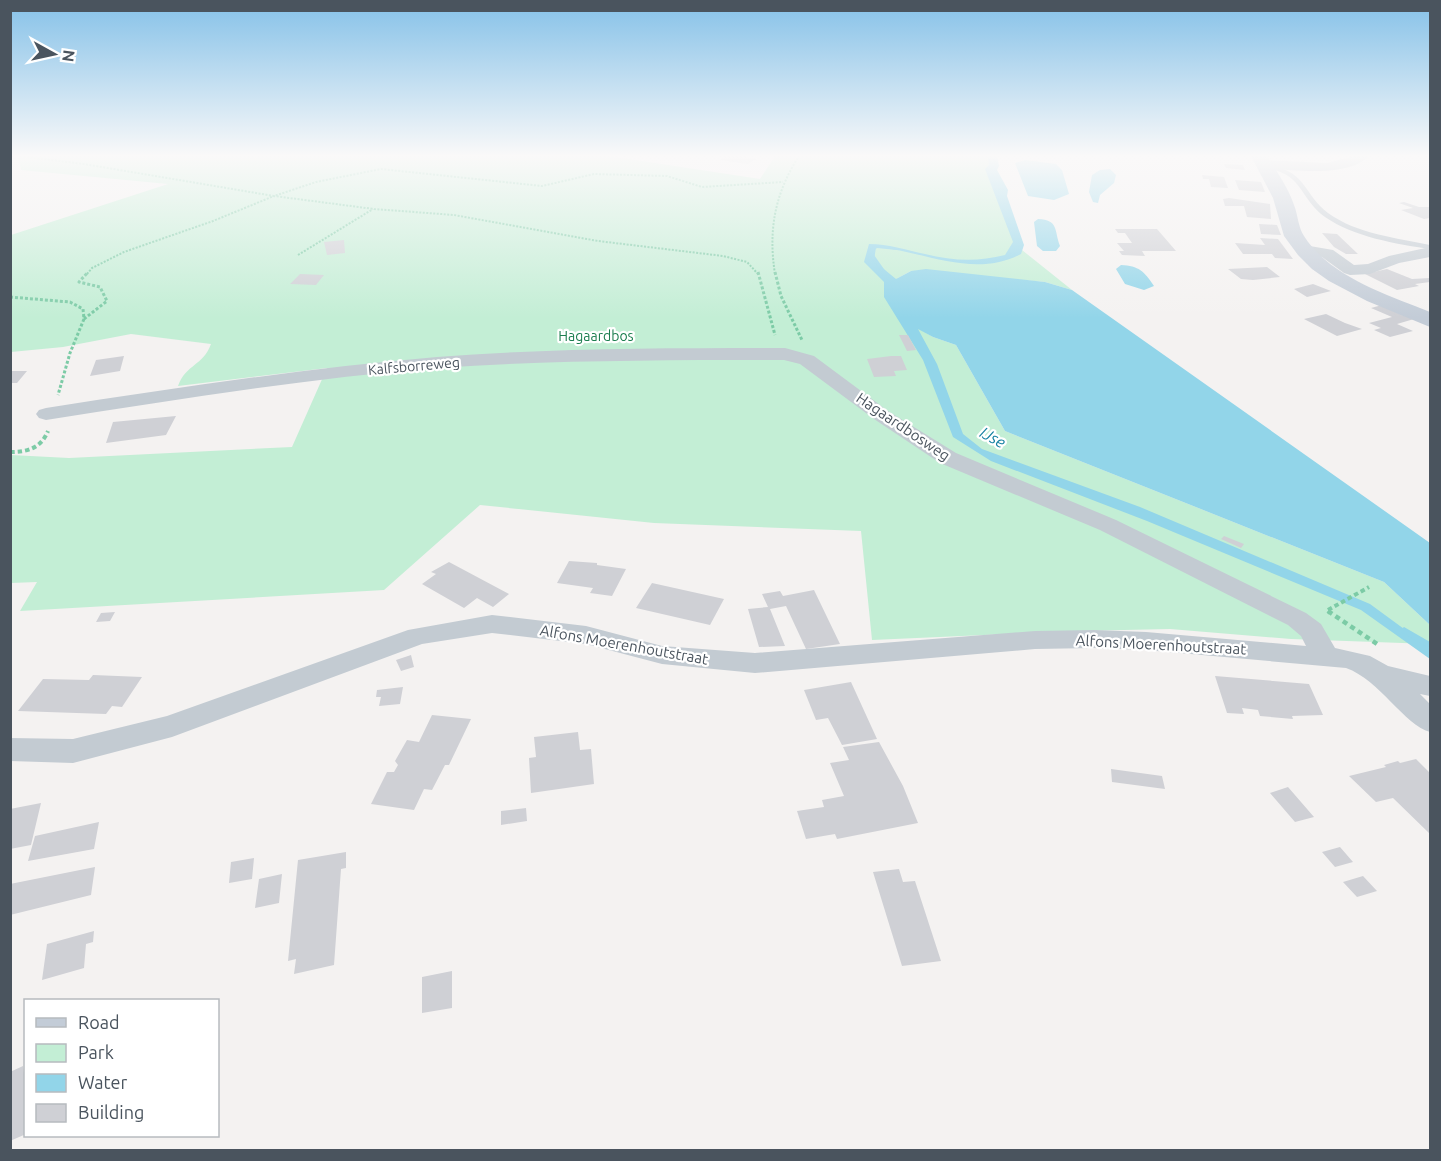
<svg xmlns="http://www.w3.org/2000/svg" width="1441" height="1161" font-family="Ubuntu,sans-serif">
  <rect width="100%" height="100%" fill="#f4f2f1"/>
  <!-- green -->
  <path fill="#c3eed5" d="M 18,156 L 609,156 L 760,179 L 775,156 L 994,156 L 1000,185 L 1017,246 L 1072,290 L 1045,282 L 911,271 L 898,278 L 894,285 L 913,312 L 918,328 L 933,337 L 956,345 L 1005,431 L 1384,582 L 1430,625 L 1430,644 L 1291,639 L 1170,629 L 1078,631 L 872,640 L 861,531 L 654,523 L 480,505 L 384,590 L 20,611 L 37,582 L 11,583 L 11,455 L 69,458 L 292,447 L 327,368 L 178,386 C 186,364 203,366 211,344 L 131,334 L 63,347 L 11,352 L 11,235 L 168,184 L 21,170 Z"/>
  <!-- water -->
  <path fill="#92d5e9" d="M 988,156 L 997,156 L 999,166 L 997,170 L 1008,190 L 1007,196 L 1024,245 L 1021,254 C 974,279 924,251 876,247 L 874,261 L 896,279 L 911,271 L 926,269 L 1045,282 L 1072,290 L 1430,543 L 1430,625 L 1384,582 L 1005,431 L 956,345 L 933,337 L 918,329 L 937,364 L 963,434 L 982,449 L 1140,507 L 1370,604 L 1430,648 L 1430,659 L 1361,610 L 1147,521 L 991,461 L 953,437 L 923,360 L 884,297 L 884,282 L 864,262 L 869,244 C 888,244 906,250 925,254 C 953,261 978,262 1005,255 L 1013,242 L 985,169 L 989,165 Z
    M 1025,160 L 1056,164 L 1062,170 L 1069,194 L 1054,200 L 1028,196 L 1015,163 Z
    M 1110,169 L 1116,175 L 1114,183 L 1100,195 L 1098,203 L 1093,202 L 1089,192 L 1092,175 L 1100,170 Z
    M 1038,219 C 1059,220 1054,230 1060,246 L 1056,251 L 1043,251 L 1037,246 L 1034,222 Z
    M 1121,265 C 1139,266 1144,271 1154,286 L 1144,290 L 1125,284 L 1116,269 Z"/>
  <g fill="none" stroke-linecap="round" stroke-linejoin="round">
    <!-- stream -->
    <path fill="#92d5e9" fill-rule="evenodd" d="M 874,246 L 897,248 L 899,249 L 897,250 L 877,248 L 872,252 L 886,272 L 886,273 L 882,273 L 867,252 Z
      M 1404,627 L 1430,642 L 1430,648 L 1427,647 L 1401,632 L 1400,630 Z"/>
  </g>
  <!-- building -->
  <path fill="#cfd0d5" d="M 726,156 L 741,156 L 756,159 L 748,164 L 720,160 Z
    M 1224,164 L 1243,165 L 1245,170 L 1226,168 Z
    M 1202,175 L 1224,177 L 1228,188 L 1211,187 L 1209,179 L 1203,179 Z
    M 1235,180 L 1261,182 L 1265,192 L 1239,190 Z
    M 1229,198 L 1270,204 L 1271,219 L 1247,217 L 1244,206 L 1225,206 L 1223,199 Z
    M 1404,202 L 1419,207 L 1430,207 L 1430,218 L 1424,219 L 1401,210 L 1413,208 L 1399,203 Z
    M 1259,224 L 1277,225 L 1281,235 L 1261,234 Z
    M 1115,229 L 1157,229 L 1176,251 L 1142,251 L 1145,256 L 1122,255 L 1119,251 L 1124,251 L 1117,243 L 1132,243 L 1125,233 L 1118,233 Z
    M 1322,233 L 1337,234 L 1358,254 L 1346,254 L 1334,247 Z
    M 1260,238 L 1278,239 L 1293,259 L 1275,258 L 1272,254 L 1243,254 L 1235,243 L 1265,245 Z
    M 344,240 L 345,253 L 327,255 L 324,242 Z
    M 1267,267 L 1280,277 L 1253,280 L 1241,279 L 1228,269 Z
    M 1387,269 L 1412,279 L 1430,278 L 1430,282 L 1415,284 L 1419,286 L 1397,290 L 1365,274 Z
    M 300,274 L 324,275 L 316,285 L 290,284 Z
    M 1313,284 L 1331,291 L 1307,297 L 1294,289 Z
    M 1382,305 L 1414,319 L 1397,324 L 1413,331 L 1390,337 L 1374,330 L 1381,328 L 1369,323 L 1392,317 L 1371,308 Z
    M 1326,314 L 1345,323 L 1362,329 L 1337,336 L 1304,319 Z
    M 899,335 L 908,335 L 916,350 L 907,351 Z
    M 124,356 L 120,371 L 90,376 L 96,360 Z
    M 891,356 L 901,356 L 907,370 L 894,371 L 896,376 L 874,377 L 867,359 Z
    M 10,371 L 27,371 L 17,383 L 10,383 Z
    M 176,416 L 166,435 L 106,443 L 113,422 Z
    M 1224,536 L 1244,544 L 1241,548 L 1221,539 Z
    M 569,561 L 597,563 L 597,565 L 626,569 L 612,596 L 590,593 L 593,588 L 557,583 Z
    M 449,562 L 509,594 L 493,607 L 477,598 L 464,608 L 422,584 L 436,574 L 431,572 Z
    M 652,583 L 724,599 L 710,625 L 636,608 Z
    M 814,590 L 840,644 L 806,649 L 786,606 L 770,609 L 785,646 L 759,647 L 748,609 L 768,607 L 762,594 L 780,591 L 783,596 Z
    M 115,612 L 110,621 L 96,622 L 101,613 Z
    M 411,655 L 414,667 L 401,671 L 396,660 Z
    M 93,675 L 142,677 L 122,707 L 112,706 L 106,714 L 18,711 L 43,679 L 89,680 Z
    M 1215,676 L 1309,684 L 1323,715 L 1292,716 L 1293,719 L 1260,716 L 1258,710 L 1242,708 L 1244,714 L 1227,713 Z
    M 851,682 L 877,739 L 842,745 L 828,718 L 816,720 L 804,690 Z
    M 403,687 L 400,704 L 379,706 L 381,697 L 376,697 L 377,690 Z
    M 432,715 L 471,719 L 449,765 L 445,765 L 432,790 L 424,789 L 414,810 L 371,804 L 387,772 L 394,772 L 398,765 L 395,761 L 407,740 L 419,742 Z
    M 578,732 L 580,750 L 591,749 L 594,784 L 531,793 L 529,758 L 536,757 L 534,737 Z
    M 879,742 L 903,786 L 918,823 L 837,839 L 835,834 L 806,839 L 797,811 L 824,807 L 822,800 L 844,796 L 830,763 L 849,760 L 843,747 Z
    M 1416,759 L 1430,773 L 1430,834 L 1393,798 L 1376,802 L 1349,776 L 1386,767 L 1384,765 L 1398,761 L 1400,763 Z
    M 1111,769 L 1162,776 L 1165,789 L 1112,782 Z
    M 1288,787 L 1314,817 L 1295,822 L 1270,793 Z
    M 41,803 L 31,845 L 10,849 L 10,809 Z
    M 526,808 L 527,821 L 501,825 L 501,811 Z
    M 99,822 L 94,849 L 28,861 L 35,836 Z
    M 1340,847 L 1353,862 L 1335,867 L 1322,852 Z
    M 346,852 L 346,868 L 341,869 L 334,965 L 294,974 L 296,959 L 288,961 L 298,860 Z
    M 254,858 L 252,879 L 229,883 L 231,862 Z
    M 95,867 L 91,895 L 10,915 L 10,884 Z
    M 899,869 L 903,882 L 915,881 L 941,961 L 902,966 L 873,872 Z
    M 282,874 L 279,903 L 255,908 L 259,879 Z
    M 1363,876 L 1377,891 L 1357,897 L 1343,882 Z
    M 94,931 L 93,942 L 86,944 L 84,968 L 42,980 L 47,944 Z
    M 452,971 L 452,1008 L 422,1013 L 422,977 Z
    M 23,1066 L 26,1091 L 26,1134 L 10,1141 L 10,1072 Z"/>
  <g fill="none" stroke-linecap="round" stroke-linejoin="round">
    <!-- path-far3 -->
    <path stroke="#7ccba6" stroke-width="2" stroke-dasharray="2 1.5" stroke-linecap="butt" d="M 20,156 L 84,164 L 274,196 L 316,182 L 381,169 L 542,186 L 594,174 L 667,176 L 702,187 L 783,182
      M 298,255 L 373,209
      M 87,274 L 92,268 L 124,252 L 213,221 L 274,196 L 374,209 L 454,215 L 598,241 L 723,256 L 747,262 L 758,274
      M 775,274 C 768,230 775,193 799,156"/>
    <!-- path-far2 -->
    <path stroke="#7ccba6" stroke-width="3" stroke-dasharray="3 2" stroke-linecap="butt" d="M 758,272 L 775,335
      M 775,272 L 781,296 L 802,340
      M 10,297 L 70,302 L 83,309 L 84,319 L 70,353 L 58,395
      M 84,319 L 107,301 L 100,287 L 79,282 L 88,272"/>
    <!-- path-far1 -->
    <path stroke="#7ccba6" stroke-width="4" stroke-dasharray="4.5 3" stroke-linecap="butt" d="M 10,452 C 28,452 41,448 48,431
      M 1328,610 L 1369,587
      M 1328,611 L 1330,613"/>
    <!-- path -->
    <path stroke="#7ccba6" stroke-width="4.5" stroke-dasharray="5 4" stroke-linecap="butt" d="M 1328,611 L 1377,644"/>
    <!-- service -->
    <path fill="#c3cbd2" fill-rule="evenodd" d="M 1273,166 C 1307,173 1304,195 1328,213 C 1357,234 1397,238 1430,245 L 1430,249 C 1396,244 1354,237 1325,217 C 1301,200 1303,176 1271,169 Z"/>
    <!-- minor -->
    <path fill="#c3cbd2" fill-rule="evenodd" d="M 1354,156 L 1369,156 C 1348,178 1292,170 1264,168 L 1257,164 L 1264,160 L 1327,163 Z
      M 1304,245 L 1333,250 L 1354,265 L 1368,264 L 1389,256 L 1430,247 L 1430,257 L 1399,263 L 1370,274 L 1350,275 L 1344,273 L 1322,257 L 1298,253 L 1296,250 Z
      M 785,348 L 814,356 L 888,411 L 956,453 L 1116,520 L 1306,613 L 1321,624 L 1335,648 L 1370,656 L 1388,666 L 1430,676 L 1430,696 L 1420,694 L 1430,704 L 1430,732 C 1404,725 1380,680 1346,668 L 1146,650 L 1094,648 L 1035,649 L 755,673 L 662,664 L 586,644 L 492,633 L 422,644 L 172,737 L 73,763 L 10,761 L 10,738 L 73,739 L 167,716 L 408,630 L 492,615 L 586,626 L 662,646 L 755,653 L 1035,631 L 1094,630 L 1146,632 L 1306,646 L 1301,636 L 1288,625 L 1100,530 L 940,463 L 874,419 L 800,364 L 784,360 C 669,360 554,360 439,368 C 307,378 176,400 46,420 L 39,418 L 36,414 L 39,410 L 46,408 C 176,388 306,368 437,357 C 552,348 669,348 785,348 Z"/>
    <!-- secondary -->
    <path fill="#c3ccd7" fill-rule="evenodd" d="M 1251,156 L 1267,156 C 1277,172 1288,187 1294,205 C 1298,215 1298,227 1304,236 C 1330,277 1388,295 1430,312 L 1430,327 L 1367,301 L 1329,281 L 1312,269 L 1298,255 L 1284,236 L 1273,198 Z"/>
  </g>
  <!-- sky -->
  <linearGradient id="sky" x2="0" y2="1"><stop stop-color="#85c1e8"/><stop offset="0.49" stop-color="#faf9f9"/><stop offset="1" stop-color="#faf9f9" stop-opacity="0"/></linearGradient>
  <rect width="1441" height="318" fill="url(#sky)"/>
  <g text-anchor="middle" stroke-width="4.5" stroke-linejoin="round" paint-order="stroke">
    <!-- far-park labels -->
    <g font-size="14" fill="#1c7e4f" stroke="#fff">
      <text x="596" y="341">Hagaardbos</text>
    </g>
    <!-- far-street labels -->
    <g font-size="14" fill="#4a545e" stroke="#fff">
      <text transform="translate(414 366) rotate(-5)" y="5">Kalfsborreweg</text>
    </g>
    <!-- street labels -->
    <g font-size="15" fill="#4a545e" stroke="#fff">
      <text transform="translate(903 427) rotate(34)" y="5">Hagaardbosweg</text>
      <text transform="translate(624 645) rotate(10)" y="5">Alfons Moerenhoutstraat</text>
      <text transform="translate(1161 645) rotate(3)" y="5">Alfons Moerenhoutstraat</text>
    </g>
    <!-- water labels -->
    <g font-size="16" font-style="italic" fill="#127fa1" stroke="#fff">
      <text transform="translate(993 437) rotate(29)" y="6">IJse</text>
    </g>
  </g>
  <!-- border -->
  <rect width="1441" height="1161" fill="none" stroke="#4a545e" stroke-width="24"/>
  <!-- legend -->
  <rect x="24" y="999" width="195" height="138" fill="#ffffff" stroke="#b7bbbf" stroke-width="1.5"/>
  <rect x="36" y="1018" width="30" height="9" fill="#c3ccd7" stroke="#b7bbbf" stroke-width="1.5"/>
  <text x="78" y="1029" font-size="18" fill="#4a545e">Road</text>
  <rect x="36" y="1044" width="30" height="18" fill="#c3eed5" stroke="#b7bbbf" stroke-width="1.5"/>
  <text x="78" y="1059" font-size="18" fill="#4a545e">Park</text>
  <rect x="36" y="1074" width="30" height="18" fill="#92d5e9" stroke="#b7bbbf" stroke-width="1.5"/>
  <text x="78" y="1089" font-size="18" fill="#4a545e">Water</text>
  <rect x="36" y="1104" width="30" height="18" fill="#cfd0d5" stroke="#b7bbbf" stroke-width="1.5"/>
  <text x="78" y="1119" font-size="18" fill="#4a545e">Building</text>
  <!-- north arrow -->
  <g transform="translate(54 54) rotate(98)" stroke="#ffffff" stroke-width="4.5" paint-order="stroke">
  <path d="M0-4.5L10 22L0 15L-10 22Z" fill="#4a545e"/>
  <text y="-9" font-size="16" font-weight="bold" text-anchor="middle" fill="#4a545e">N</text>
  </g>
</svg>
